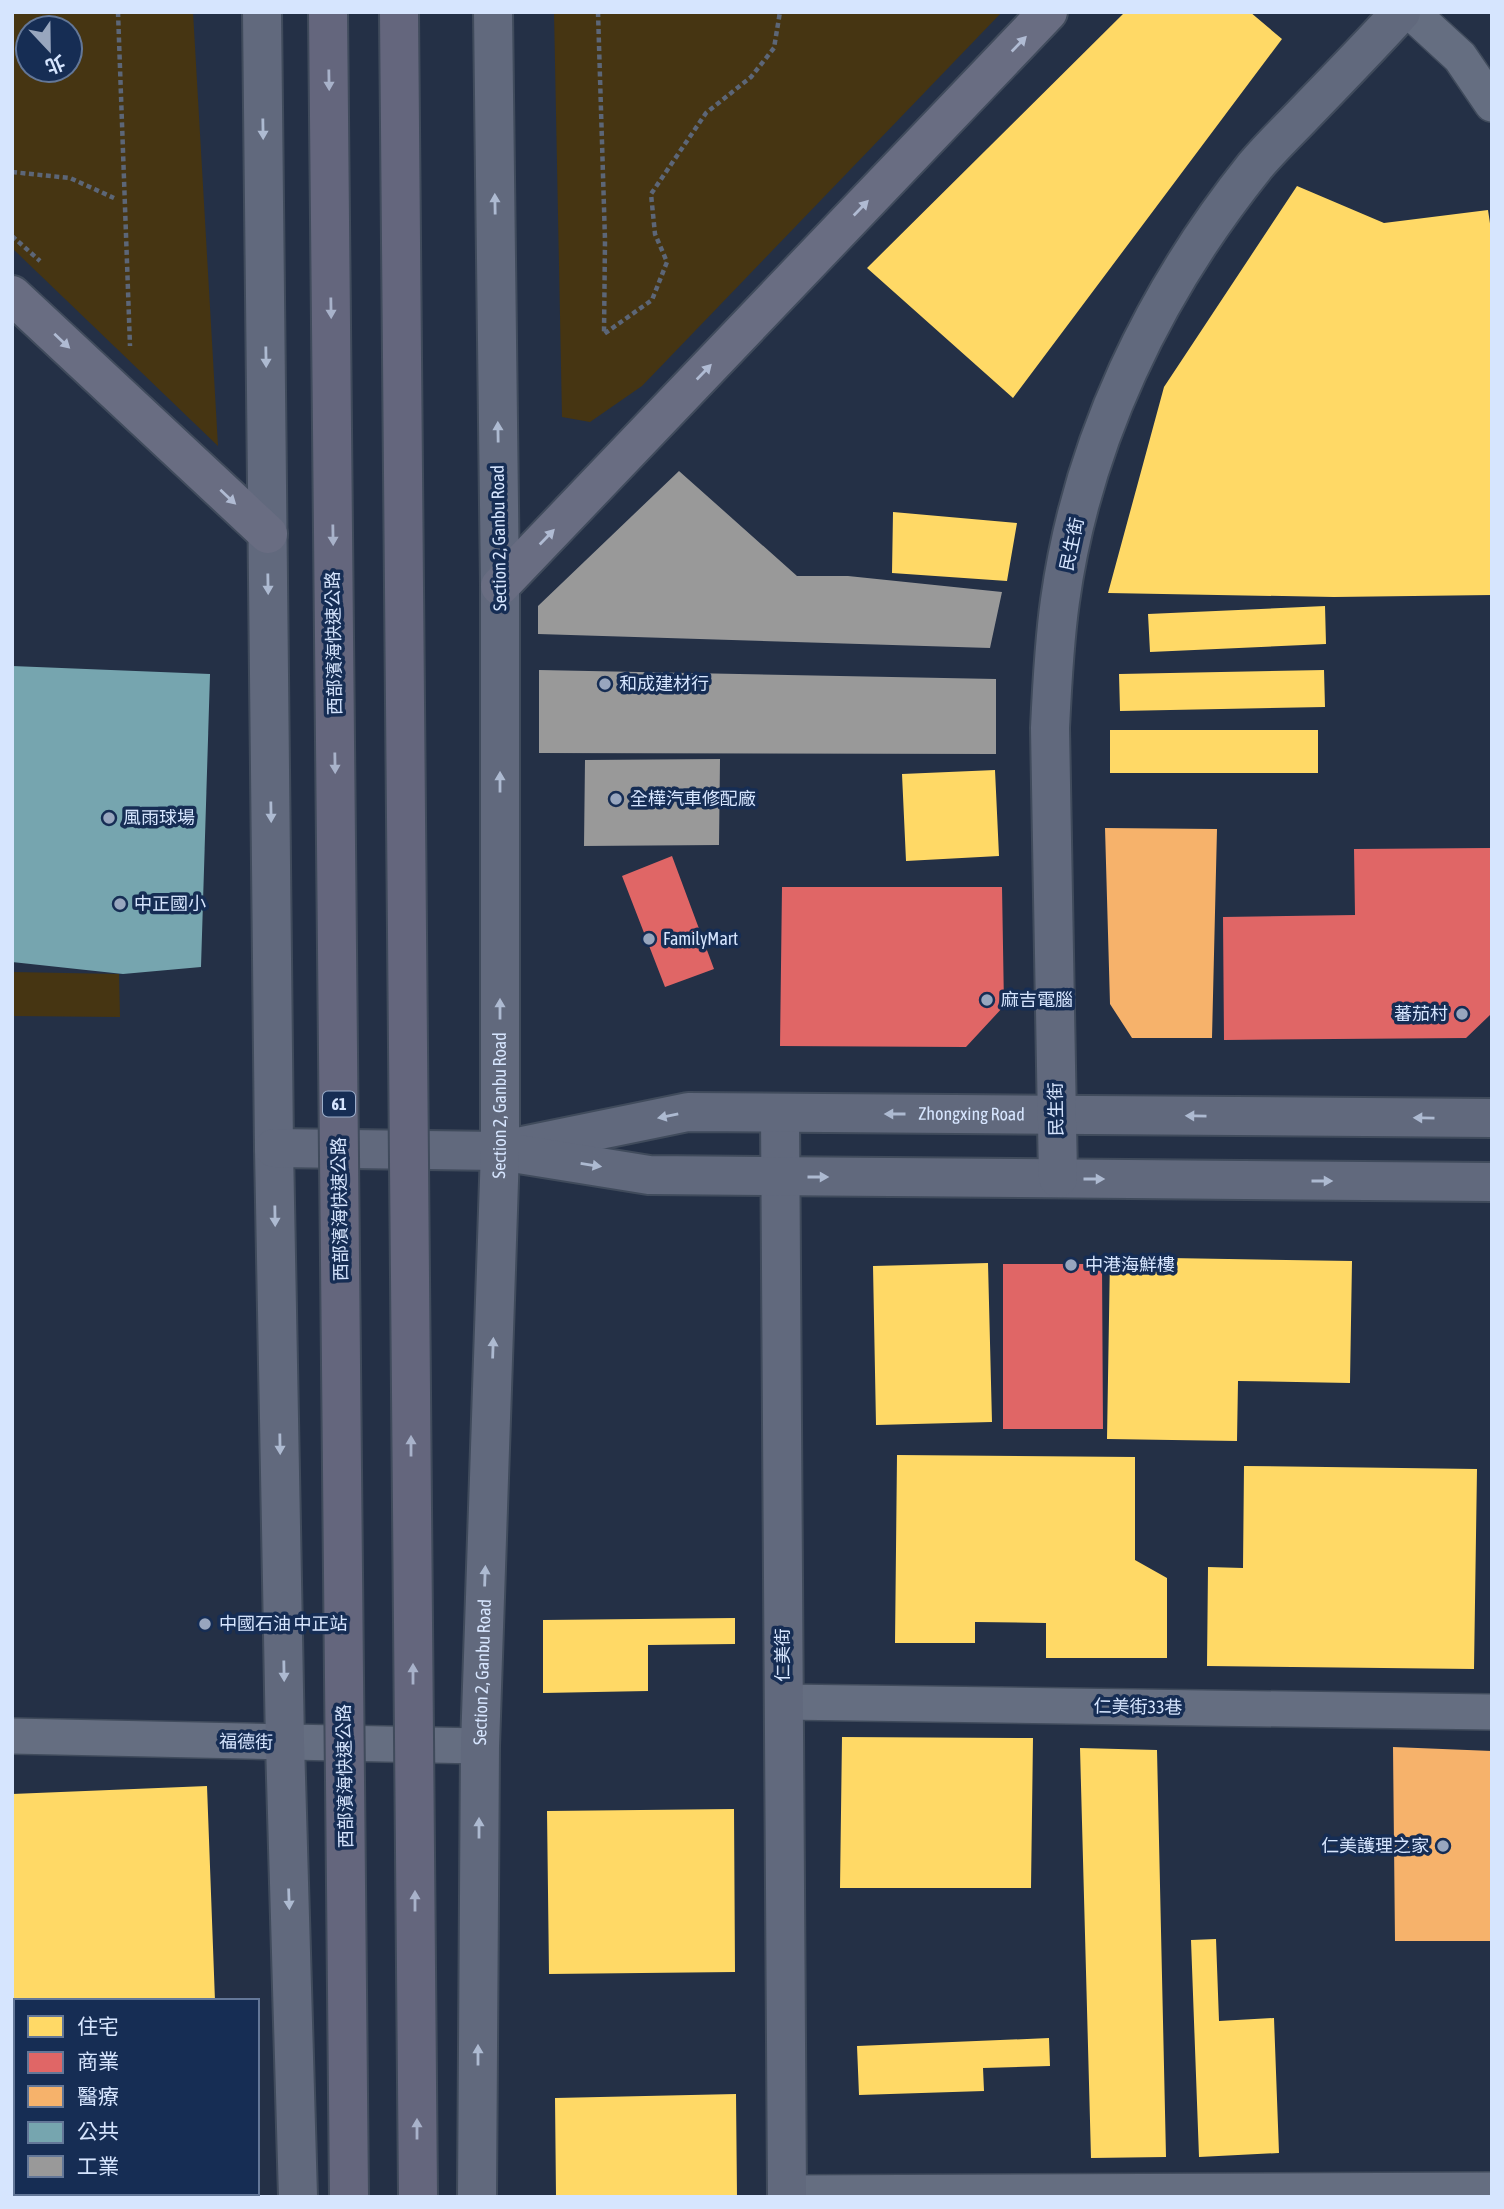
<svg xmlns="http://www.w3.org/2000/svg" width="1504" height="2209" font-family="'Asap Condensed','Noto Sans TC',sans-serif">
  <rect width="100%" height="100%" fill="#243046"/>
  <!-- green -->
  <path fill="#463512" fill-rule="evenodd" d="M 12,12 L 193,12 L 218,446 L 12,248 ZM 28,28 L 70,28 L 70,70 L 28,70 Z
    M 554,12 L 1002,12 L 642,386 L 590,422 L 562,417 Z
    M 12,972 L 119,974 L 120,1017 L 12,1016 Z"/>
  <!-- homes -->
  <path fill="#ffd966" d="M 1125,12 L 1250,12 L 1282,39 L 1013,398 L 867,268 Z
    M 1297,186 L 1384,223 L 1488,210 L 1492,237 L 1492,595 L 1334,597 L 1108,593 L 1164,387 Z
    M 893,512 L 1017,523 L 1007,581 L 892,573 Z
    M 1325,606 L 1326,644 L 1150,652 L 1148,614 Z
    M 1324,670 L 1325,707 L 1120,711 L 1119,674 Z
    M 1110,730 L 1318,730 L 1318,773 L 1110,773 Z
    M 995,770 L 999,856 L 906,861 L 902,774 Z
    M 1110,1257 L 1352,1261 L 1350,1383 L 1238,1381 L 1237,1441 L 1107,1439 Z
    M 988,1263 L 992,1422 L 876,1425 L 873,1266 Z
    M 897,1455 L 1135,1457 L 1135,1560 L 1167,1578 L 1167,1658 L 1046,1658 L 1046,1623 L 975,1622 L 975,1643 L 895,1643 Z
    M 1244,1466 L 1477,1469 L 1474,1669 L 1207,1666 L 1208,1567 L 1243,1568 Z
    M 735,1618 L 735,1644 L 648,1645 L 648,1691 L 543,1693 L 543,1620 Z
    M 842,1737 L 1033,1738 L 1031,1888 L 840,1888 Z
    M 1080,1748 L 1157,1750 L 1166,2157 L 1091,2158 Z
    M 207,1786 L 215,2001 L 16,2001 L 16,2039 L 12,2040 L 12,1794 Z
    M 734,1809 L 735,1972 L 549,1974 L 547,1811 Z
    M 1216,1939 L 1219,2021 L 1274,2018 L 1279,2153 L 1199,2157 L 1191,1940 Z
    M 1049,2038 L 1050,2066 L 983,2068 L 984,2091 L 859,2095 L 857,2046 Z
    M 736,2094 L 737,2197 L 556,2197 L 555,2098 Z"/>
  <!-- shops -->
  <path fill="#e06666" d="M 1490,848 L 1490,1015 L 1466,1038 L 1224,1040 L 1223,917 L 1355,915 L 1354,849 Z
    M 672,856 L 714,969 L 665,987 L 622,876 Z
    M 782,887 L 1002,887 L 1004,1006 L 966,1047 L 780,1046 Z
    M 1003,1264 L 1102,1264 L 1103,1429 L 1003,1429 Z"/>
  <!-- health -->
  <path fill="#f6b26b" d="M 1105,828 L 1217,829 L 1212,1038 L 1132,1038 L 1110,1004 Z
    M 1393,1747 L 1492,1751 L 1492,1941 L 1395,1941 Z"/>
  <!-- public -->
  <path fill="#76a5af" d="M 12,666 L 210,674 L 201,967 L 123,974 L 12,962 Z"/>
  <!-- industry -->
  <path fill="#999" d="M 679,471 L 797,576 L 848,576 L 1002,592 L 990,648 L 538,634 L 538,606 Z
    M 539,670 L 996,679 L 996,754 L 539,753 Z
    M 720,759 L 719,845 L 584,846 L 585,760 Z
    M 16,2118 L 16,2193 L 230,2193 L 231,2197 L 12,2197 L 12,2119 Z"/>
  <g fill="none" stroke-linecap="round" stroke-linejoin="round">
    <!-- street casing -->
    <g stroke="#404b5c" stroke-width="38">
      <path id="street" d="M 1411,12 L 1460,57 L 1492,104
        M 784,1702 L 1492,1712
        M 12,1736 L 480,1746
        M 787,2193 L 1492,2190"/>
    </g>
    <!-- secondary casing -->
    <g stroke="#404b5c" stroke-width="42">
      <g id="secondary">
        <path d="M 262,12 L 274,1148 L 285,1743 L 298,2197"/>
        <path d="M 780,1113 L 787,2197"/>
        <path id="s1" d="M 522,1146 L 688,1112 L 1492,1118"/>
        <path d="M 274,1148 L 500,1151 L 649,1175 L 1492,1182"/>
        <path d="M 1058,1178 L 1050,728 C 1052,686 1054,643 1060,601 C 1082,441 1154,292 1255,166 C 1271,147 1289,130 1306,112 C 1338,79 1370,46 1401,12"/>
        <path id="s2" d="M 477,2197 L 480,1746 L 500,1151 L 500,586 L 493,12"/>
      </g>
    </g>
    <!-- primary casing -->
    <g stroke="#404b5c" stroke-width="42">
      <path id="primary" d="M 12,295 L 268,534
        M 500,586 L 1048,12"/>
    </g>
    <!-- path -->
    <path stroke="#5c6677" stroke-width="4.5" stroke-dasharray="5 3.5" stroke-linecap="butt" d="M 118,12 L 130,346
      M 598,12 L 605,240 L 604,334 L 652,300 L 667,262 L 655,234 L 651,194 L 706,113 L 751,77 L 774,48 L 780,12
      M 12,172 L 70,178 L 114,198
      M 12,236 L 40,261"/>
    <!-- street -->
    <use href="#street" stroke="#656e81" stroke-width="35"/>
    <!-- secondary -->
    <use href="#secondary" stroke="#61697d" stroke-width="38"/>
    <!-- primary -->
    <use href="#primary" stroke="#696d82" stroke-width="38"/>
    <!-- highway-bridge casing -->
    <g stroke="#404b5c" stroke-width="42" stroke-linecap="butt">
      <path id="highway-bridge" d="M 328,12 L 349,2197
        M 399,12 L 418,2197"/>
    </g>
    <!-- highway-bridge -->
    <use href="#highway-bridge" stroke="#64667d" stroke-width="38"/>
  </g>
  <!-- one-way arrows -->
  <defs><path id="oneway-solid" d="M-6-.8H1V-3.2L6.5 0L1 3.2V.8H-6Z" transform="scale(1.75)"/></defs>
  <g fill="#b0bbd3">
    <use href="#oneway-solid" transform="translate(1019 44) rotate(-46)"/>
    <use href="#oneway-solid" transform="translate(861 208) rotate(-46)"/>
    <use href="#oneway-solid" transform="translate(62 341) rotate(43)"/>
    <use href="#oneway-solid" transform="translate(704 372) rotate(-46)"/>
    <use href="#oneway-solid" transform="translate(228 497) rotate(43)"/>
    <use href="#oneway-solid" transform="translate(547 537) rotate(-46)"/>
  </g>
  <g fill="#a8b2ca">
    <use href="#oneway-solid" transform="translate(329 80) rotate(89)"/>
    <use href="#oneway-solid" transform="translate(331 308) rotate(89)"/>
    <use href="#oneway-solid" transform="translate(333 535) rotate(89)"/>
    <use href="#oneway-solid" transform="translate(335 763) rotate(89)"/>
    <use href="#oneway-solid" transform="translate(411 1446) rotate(-90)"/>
    <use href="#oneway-solid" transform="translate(413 1674) rotate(-90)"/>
    <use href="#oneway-solid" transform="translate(415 1901) rotate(-90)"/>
    <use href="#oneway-solid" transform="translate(417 2129) rotate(-90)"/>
  </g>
  <g fill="#adbad1">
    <use href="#oneway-solid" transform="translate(263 129) rotate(89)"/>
    <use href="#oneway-solid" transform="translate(495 204) rotate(-91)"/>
    <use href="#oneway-solid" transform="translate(266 357) rotate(89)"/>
    <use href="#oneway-solid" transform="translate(498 432) rotate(-91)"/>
    <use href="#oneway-solid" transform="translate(268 584) rotate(89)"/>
    <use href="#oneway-solid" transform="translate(500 782) rotate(-90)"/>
    <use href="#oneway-solid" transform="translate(271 812) rotate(89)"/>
    <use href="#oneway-solid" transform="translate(500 1009) rotate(-90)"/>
    <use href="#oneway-solid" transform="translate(895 1114) rotate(-180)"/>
    <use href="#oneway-solid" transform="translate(668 1116) rotate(168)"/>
    <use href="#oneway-solid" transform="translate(1196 1116) rotate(-179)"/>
    <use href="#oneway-solid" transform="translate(1424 1118) rotate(-179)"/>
    <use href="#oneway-solid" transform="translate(591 1165) rotate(9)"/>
    <use href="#oneway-solid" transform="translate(818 1177)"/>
    <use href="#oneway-solid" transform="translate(1094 1179)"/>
    <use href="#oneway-solid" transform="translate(1322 1181)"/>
    <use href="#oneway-solid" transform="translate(275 1216) rotate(89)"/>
    <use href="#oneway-solid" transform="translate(493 1348) rotate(-88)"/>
    <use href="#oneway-solid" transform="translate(280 1444) rotate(89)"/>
    <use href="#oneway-solid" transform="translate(485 1576) rotate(-88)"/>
    <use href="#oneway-solid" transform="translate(284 1671) rotate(89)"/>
    <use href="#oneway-solid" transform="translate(479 1828) rotate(-90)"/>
    <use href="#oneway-solid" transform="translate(289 1899) rotate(88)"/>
    <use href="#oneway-solid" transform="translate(478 2055) rotate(-90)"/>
  </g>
  <!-- markers -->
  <g fill="#98a6be" stroke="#162d54" stroke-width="2.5">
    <circle cx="605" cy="684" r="7"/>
    <circle cx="616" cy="799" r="7"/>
    <circle cx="109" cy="818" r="7"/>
    <circle cx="120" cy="904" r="7"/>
    <circle cx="649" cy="939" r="7"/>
    <circle cx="987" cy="1000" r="7"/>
    <circle cx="1462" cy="1014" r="7"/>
    <circle cx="1071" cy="1265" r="7"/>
    <circle cx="205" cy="1624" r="7"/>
    <circle cx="1443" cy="1846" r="7"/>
  </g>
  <g text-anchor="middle" stroke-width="7" stroke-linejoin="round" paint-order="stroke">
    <!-- shield labels -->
    <rect fill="#162d54" stroke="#9caecb" stroke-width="2" x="323" y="1091.5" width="32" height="25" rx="5"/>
    <g font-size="16" font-weight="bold" fill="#d6e5fe">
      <text x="339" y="1110">61</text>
    </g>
    <!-- street labels -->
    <g font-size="18" fill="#d6e5fe" stroke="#162d54">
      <text transform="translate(499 538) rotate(-91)" y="6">Section 2, Ganbu Road</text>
      <text transform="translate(1072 544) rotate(-78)" y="6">民生街</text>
      <text transform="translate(334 643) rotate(-91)" y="6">西部濱海快速公路</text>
      <text dy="6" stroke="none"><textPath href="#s2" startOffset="1092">Section 2, Ganbu Road</textPath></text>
      <text transform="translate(1056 1109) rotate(-91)" y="6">民生街</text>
      <text dy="6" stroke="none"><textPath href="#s1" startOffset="453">Zhongxing Road</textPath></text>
      <text transform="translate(340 1209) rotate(-91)" y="6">西部濱海快速公路</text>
      <text transform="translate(783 1655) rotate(-90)" y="6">仁美街</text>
      <text dy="6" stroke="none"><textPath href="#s2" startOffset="525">Section 2, Ganbu Road</textPath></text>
      <text transform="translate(1138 1707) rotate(1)" y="6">仁美街33巷</text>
      <text transform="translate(246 1742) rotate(1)" y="6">福德街</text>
      <text transform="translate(345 1776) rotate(-91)" y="6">西部濱海快速公路</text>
    </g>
    <!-- poi labels -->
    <g font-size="18" fill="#d6e5fe" stroke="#162d54" text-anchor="start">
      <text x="619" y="690">和成建材行</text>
      <text x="630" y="805">全樺汽車修配廠</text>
      <text x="123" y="824">風雨球場</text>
      <text x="134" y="910">中正國小</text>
      <text x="663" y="945">FamilyMart</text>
      <text x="1001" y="1006">麻吉電腦</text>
      <text x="1448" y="1020" text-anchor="end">蕃茄村</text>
      <text x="1085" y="1271">中港海鮮樓</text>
      <text x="219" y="1630">中國石油 中正站</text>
      <text x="1429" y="1852" text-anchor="end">仁美護理之家</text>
    </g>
  </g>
  <!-- border -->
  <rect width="1504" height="2209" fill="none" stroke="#d6e5fe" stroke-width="28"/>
  <!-- legend -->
  <rect x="14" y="1999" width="245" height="196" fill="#162d54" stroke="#637798" stroke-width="2"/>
  <rect x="28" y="2016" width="35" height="21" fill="#ffd966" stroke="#637798" stroke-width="2"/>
  <text x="77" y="2034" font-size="21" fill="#d6e5fe">住宅</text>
  <rect x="28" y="2052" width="35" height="21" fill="#e06666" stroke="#637798" stroke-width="2"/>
  <text x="77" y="2069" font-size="21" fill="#d6e5fe">商業</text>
  <rect x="28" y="2086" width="35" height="21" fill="#f6b26b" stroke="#637798" stroke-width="2"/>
  <text x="77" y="2104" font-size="21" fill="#d6e5fe">醫療</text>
  <rect x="28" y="2122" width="35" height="21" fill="#76a5af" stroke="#637798" stroke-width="2"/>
  <text x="77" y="2139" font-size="21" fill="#d6e5fe">公共</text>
  <rect x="28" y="2156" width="35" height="21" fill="#999999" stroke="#637798" stroke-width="2"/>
  <text x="77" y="2174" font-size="21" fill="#d6e5fe">工業</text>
  <!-- north arrow -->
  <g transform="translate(49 49) rotate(158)"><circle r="33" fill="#162d54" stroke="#637798" stroke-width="2"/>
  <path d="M0-5L12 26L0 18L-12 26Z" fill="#98a6be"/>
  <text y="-10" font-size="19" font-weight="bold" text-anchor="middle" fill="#d6e5fe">北</text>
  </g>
</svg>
